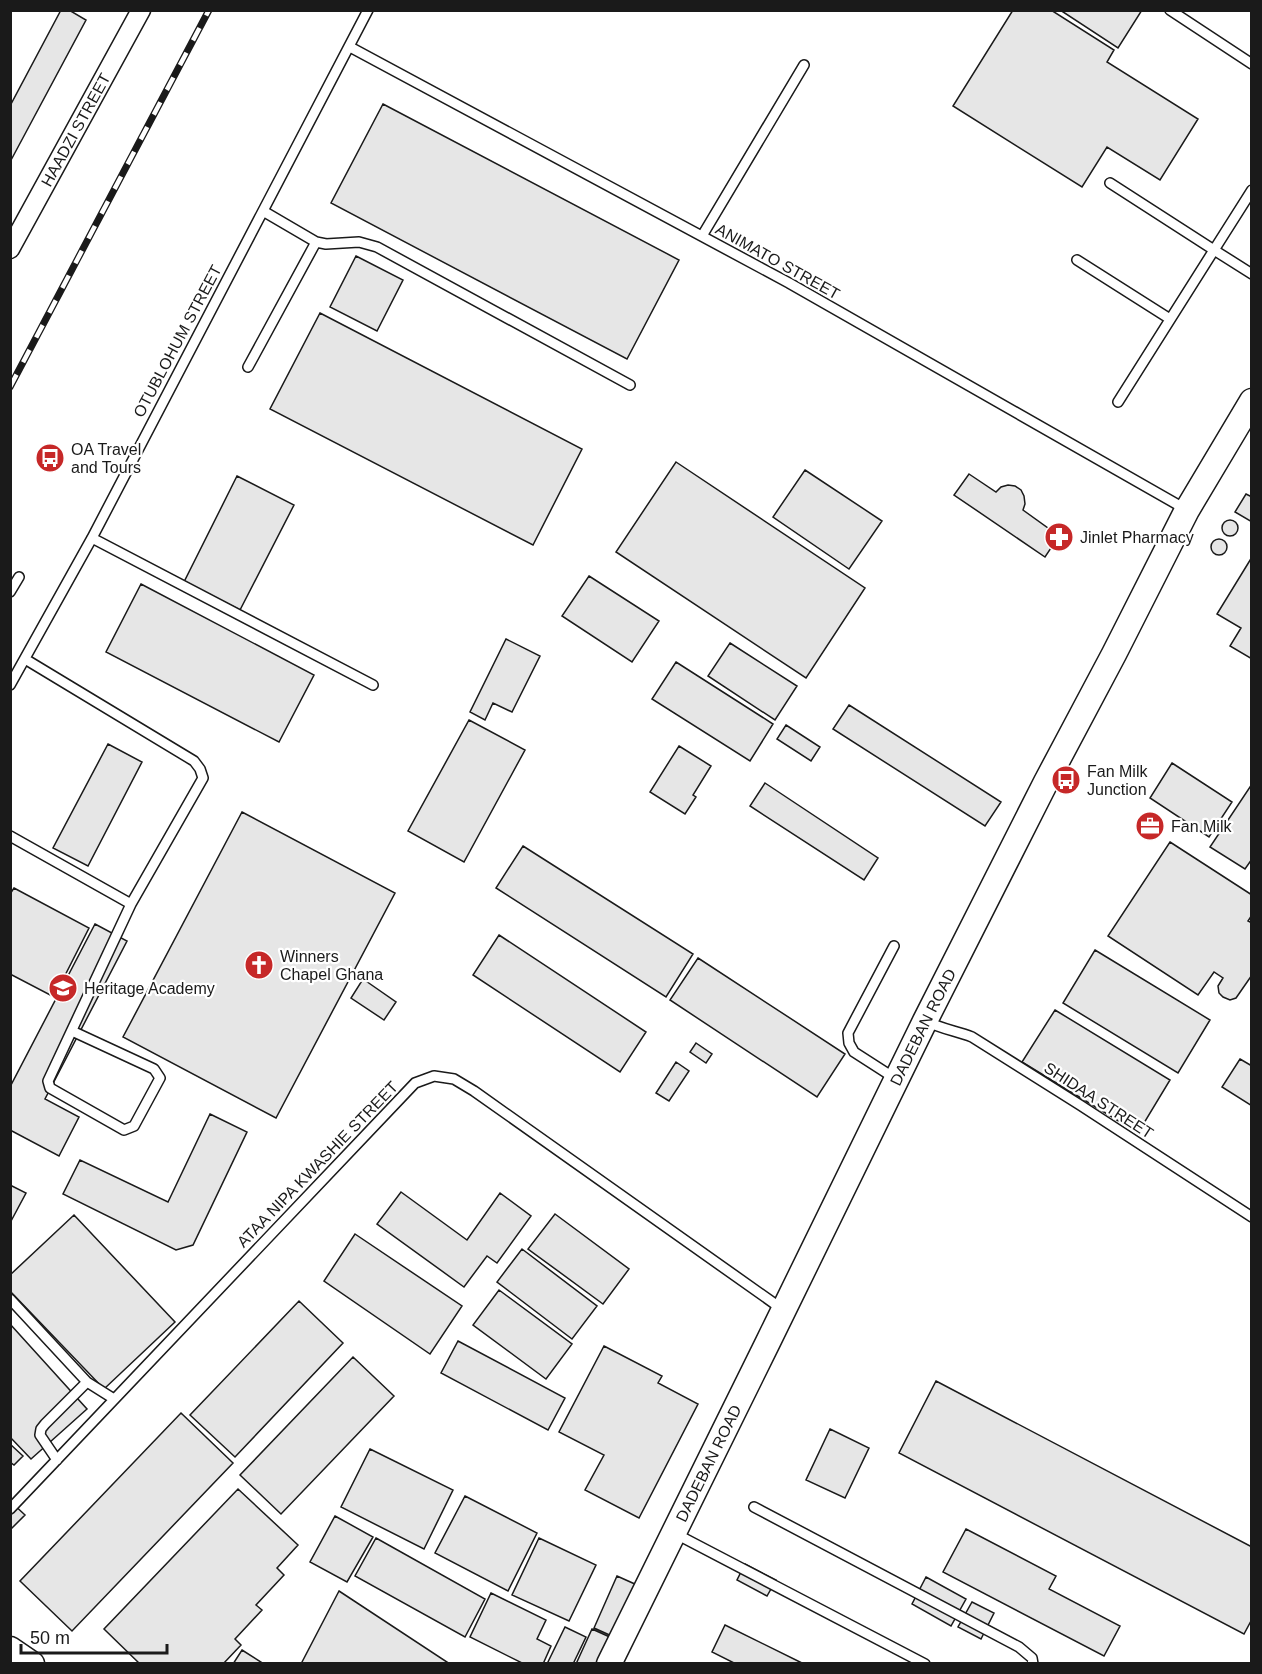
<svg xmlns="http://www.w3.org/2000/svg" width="1262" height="1674" font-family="Arial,sans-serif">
  <rect width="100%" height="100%" fill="#fff"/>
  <!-- building -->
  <path fill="#e6e6e6" stroke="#1a1a1a" stroke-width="1.5" d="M 61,10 L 69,10 L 86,20 L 10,162 L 10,106 Z
    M 1013,10 L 1051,10 L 1114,50 L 1107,62 L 1198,119 L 1160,180 L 1107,147 L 1082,187 L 953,106 Z
    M 1060,10 L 1142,10 L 1118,48 Z
    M 383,104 L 679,260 L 627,359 L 331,203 Z
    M 356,256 L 403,280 L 377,331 L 330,307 Z
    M 320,313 L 582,449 L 533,545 L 270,409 Z
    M 676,462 L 865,588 L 806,678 L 616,552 Z
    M 805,470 L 882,521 L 849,569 L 773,517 Z
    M 969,474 L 996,492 L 1001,487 L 1008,485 L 1015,486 L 1021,490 L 1024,496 L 1025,504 L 1023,510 L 1059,536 L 1045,557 L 954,495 Z
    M 237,476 L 294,505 L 240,610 L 184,582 Z
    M 1246,494 L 1252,497 L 1252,522 L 1235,512 Z
    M1222 528a8 8 0 1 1 16 0a8 8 0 1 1-16 0Z
    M1211 547a8 8 0 1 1 16 0a8 8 0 1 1-16 0Z
    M 1252,557 L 1252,659 L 1230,646 L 1241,628 L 1217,614 Z
    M 589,576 L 659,621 L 632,662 L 562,616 Z
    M 141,584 L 314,675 L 279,742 L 106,652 Z
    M 506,639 L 540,656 L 512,712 L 493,703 L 485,720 L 470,712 Z
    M 730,643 L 797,686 L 775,720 L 708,676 Z
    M 676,662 L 773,724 L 750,761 L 652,699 Z
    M 849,705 L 1001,802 L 985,826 L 833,729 Z
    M 469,720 L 525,750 L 464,862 L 408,831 Z
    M 786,725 L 820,747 L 811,761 L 777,739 Z
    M 108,744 L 142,762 L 88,866 L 53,848 Z
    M 679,746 L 711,766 L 693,795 L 696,797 L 685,814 L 650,792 Z
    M 1172,763 L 1232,802 L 1209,837 L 1150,798 Z
    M 765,783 L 878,858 L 864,880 L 750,806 Z
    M 1252,784 L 1252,859 L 1245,869 L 1210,847 Z
    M 242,812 L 395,893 L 276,1118 L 123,1037 Z
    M 1170,842 L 1252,895 L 1252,915 L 1248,921 L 1252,923 L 1252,975 L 1236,998 L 1230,1000 L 1223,997 L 1219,993 L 1218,986 L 1223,978 L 1214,972 L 1198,995 L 1108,936 Z
    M 523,846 L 693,954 L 666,997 L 496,888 Z
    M 14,888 L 89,928 L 54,997 L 10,974 L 10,894 Z
    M 95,924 L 127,941 L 45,1099 L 79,1117 L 59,1156 L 10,1130 L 10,1087 Z
    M 499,935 L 646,1032 L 620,1072 L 473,975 Z
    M 1095,950 L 1210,1020 L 1178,1073 L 1063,1003 Z
    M 698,958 L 845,1054 L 817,1097 L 670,1000 Z
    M 363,979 L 396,1002 L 384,1020 L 351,998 Z
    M 1055,1010 L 1170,1080 L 1138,1133 L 1022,1062 Z
    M 696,1043 L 712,1054 L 706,1063 L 690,1052 Z
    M 1240,1059 L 1252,1066 L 1252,1106 L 1222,1087 Z
    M 676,1062 L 689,1071 L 669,1101 L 656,1093 Z
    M 210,1114 L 247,1132 L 193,1245 L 176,1250 L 63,1194 L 80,1160 L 168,1202 Z
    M 10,1185 L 26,1193 L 10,1223 Z
    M 401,1192 L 467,1240 L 500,1193 L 531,1216 L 497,1263 L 487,1256 L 464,1287 L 377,1224 Z
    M 555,1214 L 629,1269 L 603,1304 L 528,1249 Z
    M 74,1215 L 175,1322 L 104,1389 L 10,1291 L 10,1275 Z
    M 355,1234 L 462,1306 L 430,1354 L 324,1281 Z
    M 522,1249 L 597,1306 L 572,1339 L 497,1282 Z
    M 499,1290 L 572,1344 L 546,1379 L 473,1325 Z
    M 299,1301 L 343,1343 L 235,1457 L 190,1415 Z
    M 10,1324 L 87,1409 L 31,1459 L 10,1437 Z
    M 458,1341 L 565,1398 L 548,1430 L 441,1373 Z
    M 604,1346 L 662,1376 L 658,1383 L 698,1404 L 639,1518 L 585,1490 L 604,1455 L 559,1432 Z
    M 353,1357 L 394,1396 L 281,1514 L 240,1475 Z
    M 936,1381 L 1252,1547 L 1252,1619 L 1244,1634 L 899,1453 Z
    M 181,1413 L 233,1463 L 72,1631 L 20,1581 Z
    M 830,1429 L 869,1448 L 845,1498 L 806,1480 Z
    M 10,1444 L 23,1456 L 14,1465 L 10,1462 Z
    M 370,1449 L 453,1490 L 424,1549 L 341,1507 Z
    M 238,1489 L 298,1545 L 277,1568 L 284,1575 L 256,1605 L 262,1610 L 235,1639 L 241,1645 L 223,1664 L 140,1664 L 104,1629 Z
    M 465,1496 L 537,1533 L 508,1591 L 435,1553 Z
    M 10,1501 L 25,1515 L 10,1530 Z
    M 335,1516 L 373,1537 L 347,1582 L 310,1562 Z
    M 966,1529 L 1056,1576 L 1049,1589 L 1120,1626 L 1104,1656 L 943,1572 Z
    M 376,1538 L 485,1599 L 465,1637 L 355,1576 Z
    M 539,1538 L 596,1565 L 569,1621 L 512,1595 Z
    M 745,1564 L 776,1580 L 767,1596 L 737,1580 Z
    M 617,1576 L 637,1585 L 614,1637 L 594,1628 Z
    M 926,1577 L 966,1599 L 951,1626 L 912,1604 Z
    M 339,1591 L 450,1664 L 301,1664 Z
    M 491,1593 L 546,1620 L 537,1639 L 551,1646 L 543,1664 L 524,1664 L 470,1637 Z
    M 972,1602 L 994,1613 L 981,1639 L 958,1627 Z
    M 725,1625 L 804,1664 L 736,1664 L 712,1652 Z
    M 565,1627 L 586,1637 L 573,1664 L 547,1664 Z
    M 592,1629 L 612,1638 L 601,1664 L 576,1664 Z
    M 242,1650 L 264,1664 L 233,1664 Z"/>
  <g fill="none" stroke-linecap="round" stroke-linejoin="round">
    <!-- lane casing -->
    <g stroke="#1a1a1a" stroke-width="12">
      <path id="lane" d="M 1170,10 L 1252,64
        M 350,47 L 789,283 L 1187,510
        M 1110,183 L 1214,250 L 1252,190
        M 263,211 L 316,242 L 326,244 L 359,242 L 377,247 L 630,385
        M 702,236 L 804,65
        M 1077,260 L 1170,319
        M 248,367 L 316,242
        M 1118,402 L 1214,250 L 1252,274
        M 92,538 L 373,685
        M 10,592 L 19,577
        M 25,659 L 194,761 L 200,769 L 203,778 L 131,904 L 48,1081 L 50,1088 L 124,1130 L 134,1126 L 160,1078 L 154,1069 L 72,1031
        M 10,685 L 92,538 L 368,10
        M 10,836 L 131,904
        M 894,946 L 848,1033 L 849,1043 L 854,1052 L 896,1079
        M 926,1021 C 941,1029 957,1031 972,1037 L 1080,1105 L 1252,1217
        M 10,1299 L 87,1382
        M 57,1460 L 40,1435 L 41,1429 L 45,1424 L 87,1382 L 114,1399
        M 754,1507 L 1019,1647 L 1032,1658 L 1033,1664
        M 10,1509 L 415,1083 L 434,1076 L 454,1079 L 474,1091 L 782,1309
        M 676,1534 L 925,1664"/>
    </g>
    <!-- street casing -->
    <g stroke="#1a1a1a" stroke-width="21">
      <g id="street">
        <path id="s1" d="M 10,249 L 141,10"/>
      </g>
    </g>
    <!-- secondary casing -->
    <g stroke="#1a1a1a" stroke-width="27">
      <g id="secondary">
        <path d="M 10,1649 L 32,1664"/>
        <path id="s2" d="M 609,1664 L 767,1344 L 925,1021 L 1046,782 L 1114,654 L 1187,510 L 1252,401"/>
      </g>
    </g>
    <!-- lane -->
    <use href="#lane" stroke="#fff" stroke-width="9"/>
    <!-- street -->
    <use href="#street" stroke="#fff" stroke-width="18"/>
    <!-- secondary -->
    <use href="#secondary" stroke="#fff" stroke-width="24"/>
    <!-- rail casing -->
    <g stroke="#1a1a1a" stroke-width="7">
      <path id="rail" d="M 10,387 L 209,10"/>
    </g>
    <!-- rail -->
    <use href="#rail" stroke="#fff" stroke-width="4.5" stroke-dasharray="14" stroke-linecap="butt"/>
  </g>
  <!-- icons -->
  <defs>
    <g id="bus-disc" transform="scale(1.5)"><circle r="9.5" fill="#c62828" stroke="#fff"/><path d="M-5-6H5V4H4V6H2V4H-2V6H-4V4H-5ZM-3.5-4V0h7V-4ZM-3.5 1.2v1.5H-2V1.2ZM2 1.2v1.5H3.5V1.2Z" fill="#fff"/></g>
    <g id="pharmacy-disc" transform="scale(1.5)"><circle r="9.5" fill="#c62828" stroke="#fff"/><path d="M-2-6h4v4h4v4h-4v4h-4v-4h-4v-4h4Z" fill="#fff"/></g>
    <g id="office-disc" transform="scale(1.5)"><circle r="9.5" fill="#c62828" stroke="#fff"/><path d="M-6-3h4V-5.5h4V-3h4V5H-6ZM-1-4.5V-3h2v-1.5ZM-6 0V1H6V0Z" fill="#fff"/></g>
    <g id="church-disc" transform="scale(1.5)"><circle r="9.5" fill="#c62828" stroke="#fff"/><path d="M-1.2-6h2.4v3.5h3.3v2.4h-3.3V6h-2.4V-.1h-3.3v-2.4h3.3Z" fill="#fff"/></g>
    <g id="school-disc" transform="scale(1.5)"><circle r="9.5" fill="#c62828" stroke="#fff"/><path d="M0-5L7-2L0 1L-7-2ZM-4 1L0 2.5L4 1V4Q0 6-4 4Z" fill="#fff"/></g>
  </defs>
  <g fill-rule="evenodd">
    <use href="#bus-disc" x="50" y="458"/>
    <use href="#pharmacy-disc" x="1059" y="537"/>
    <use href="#bus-disc" x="1066" y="780"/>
    <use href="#office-disc" x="1150" y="826"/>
    <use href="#church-disc" x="259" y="965"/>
    <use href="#school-disc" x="63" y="988"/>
  </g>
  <g text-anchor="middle" stroke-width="4.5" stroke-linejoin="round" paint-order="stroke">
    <!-- street labels -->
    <g font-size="16" fill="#1a1a1a" stroke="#fff">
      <text dy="6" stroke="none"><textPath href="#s1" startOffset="136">HAADZI STREET</textPath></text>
      <text transform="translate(778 261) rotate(29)" y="6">ANIMATO STREET</text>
      <text transform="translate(177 341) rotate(-62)" y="6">OTUBLOHUM STREET</text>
      <text dy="6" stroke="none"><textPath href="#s2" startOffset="710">DADEBAN ROAD</textPath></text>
      <text transform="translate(1099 1100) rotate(33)" y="6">SHIDAA STREET</text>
      <text transform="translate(317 1164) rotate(-46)" y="6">ATAA NIPA KWASHIE STREET</text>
      <text dy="6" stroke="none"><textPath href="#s2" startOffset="224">DADEBAN ROAD</textPath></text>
    </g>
    <!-- poi labels -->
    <g font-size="16" fill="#1a1a1a" stroke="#fff" text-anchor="start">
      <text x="71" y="455">OA Travel<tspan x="71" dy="18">and Tours</tspan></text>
      <text x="1080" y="543">Jinlet Pharmacy</text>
      <text x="1087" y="777">Fan Milk<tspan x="1087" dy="18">Junction</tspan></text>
      <text x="1171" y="832">Fan Milk</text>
      <text x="280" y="962">Winners<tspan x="280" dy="18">Chapel Ghana</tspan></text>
      <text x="84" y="994">Heritage Academy</text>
    </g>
  </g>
  <!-- border -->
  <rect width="1262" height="1674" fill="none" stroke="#1a1a1a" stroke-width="24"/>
  <!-- scale -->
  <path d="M21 1644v9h146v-9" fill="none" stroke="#1a1a1a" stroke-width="3"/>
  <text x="30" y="1644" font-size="18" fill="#1a1a1a" stroke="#ffffff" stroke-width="4.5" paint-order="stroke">50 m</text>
</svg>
